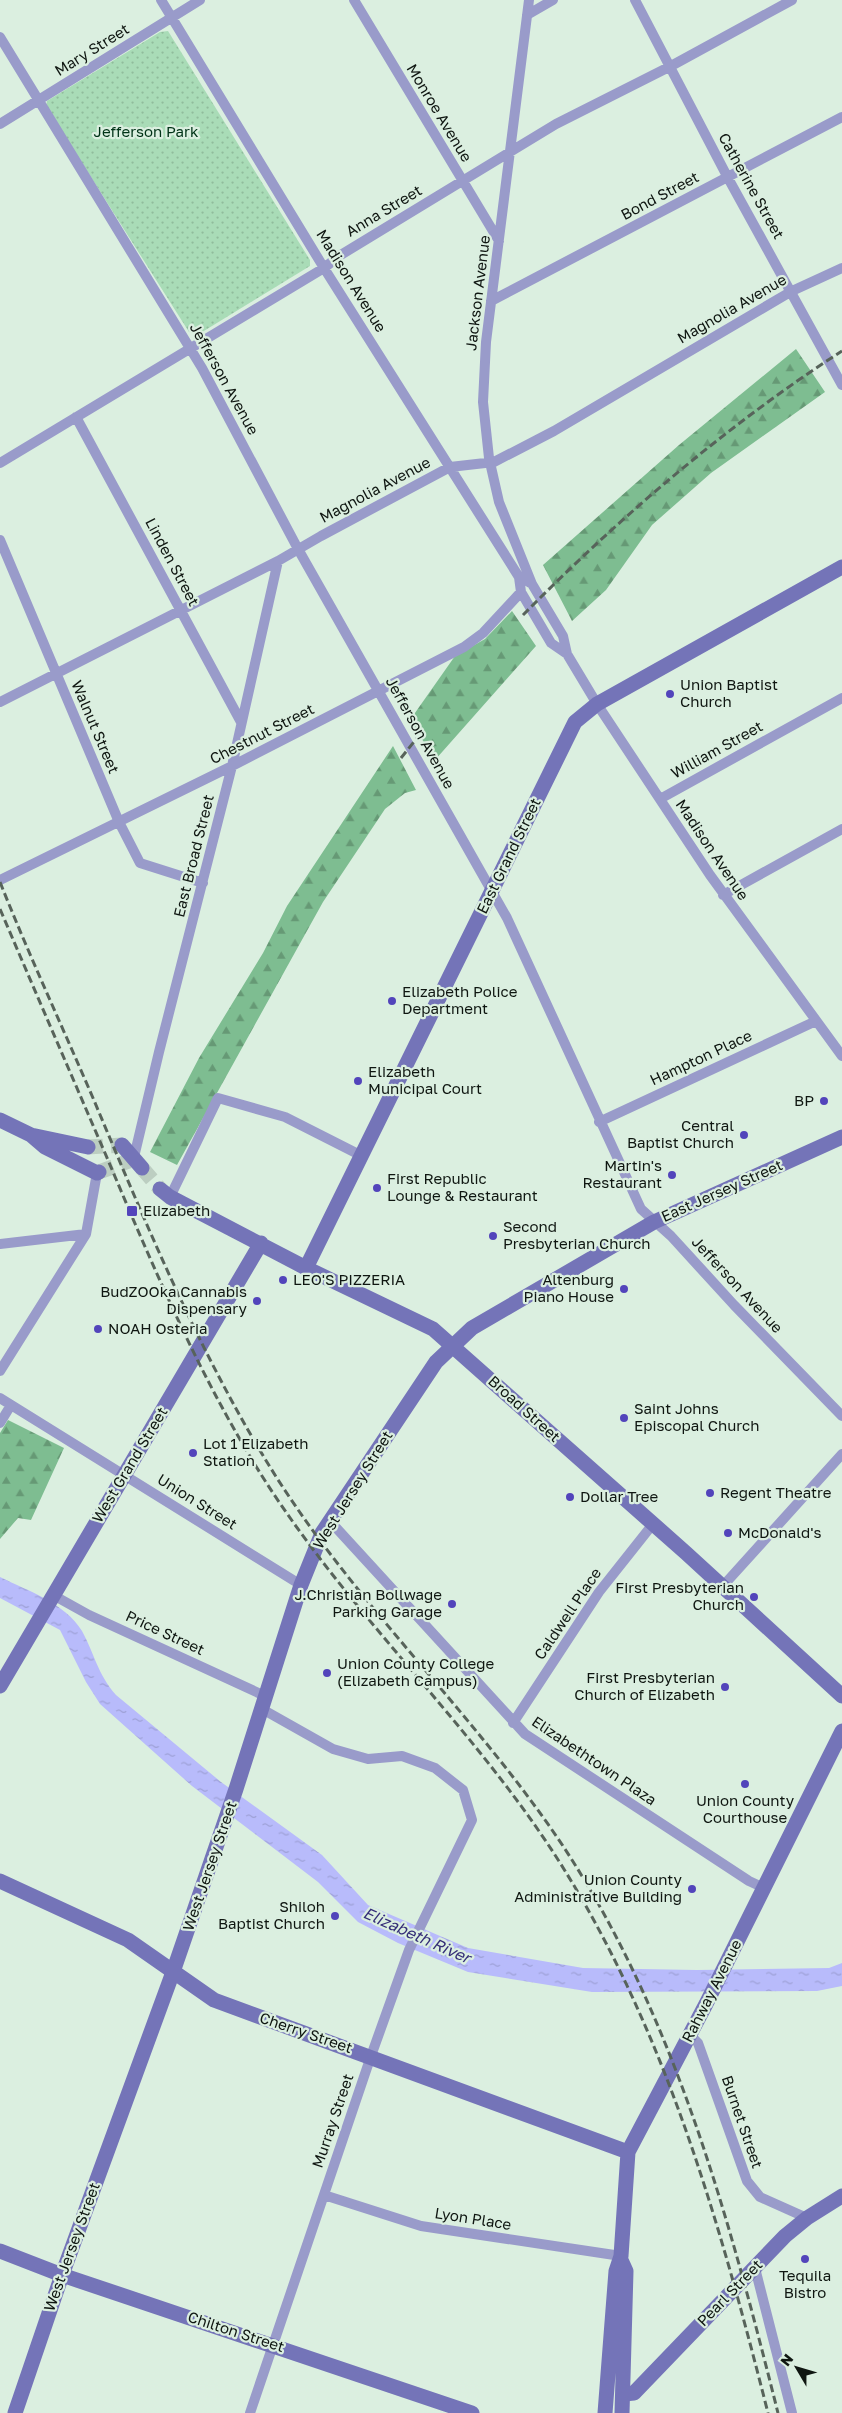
<svg xmlns="http://www.w3.org/2000/svg" width="842" height="2413" font-family="'Golos Text',sans-serif">
  <defs>
    <pattern id="green-dots" width="8" height="8" patternUnits="userSpaceOnUse" patternTransform="scale(1.25)"><rect width="8" height="8" fill="#a9dcb7"/><path d="M2 2h.1M6 6h.1" fill="none" stroke="#90bc9c" stroke-width="1.8" stroke-linecap="round"/></pattern>
    <pattern id="forest-firs" width="22" height="20" patternUnits="userSpaceOnUse" patternTransform="scale(1.25)"><rect width="22" height="20" fill="#7ebd91"/><path d="M5 1l3.5 6h-7zM16 11l3.5 6h-7z" fill="#669975"/></pattern>
    <pattern id="water-ripples" width="26" height="14" patternUnits="userSpaceOnUse" patternTransform="scale(1.25)"><rect width="26" height="14" fill="#b8bbfb"/><path d="M2 4q2-2 4 0t4 0M15 11q2-2 4 0t4 0" fill="none" stroke="#9da0d6"/></pattern>
  </defs>
  <rect width="100%" height="100%" fill="#dbefe0"/>
  <!-- green -->
  <path fill="url(#green-dots)" d="M 168,31 L 310,260 L 310,266 L 199,334 L 189,332 L 46,106 L 47,101 L 160,32 Z"/>
  <!-- forest -->
  <path fill="url(#forest-firs)" d="M 796,349 L 825,392 L 711,473 L 652,525 L 606,590 L 572,621 L 543,565 L 679,445 Z
    M 512,611 L 536,646 L 435,760 L 410,720 L 455,656 L 485,639 Z
    M 393,746 L 416,790 L 405,793 L 385,809 L 323,902 L 177,1165 L 150,1152 L 199,1058 L 263,953 L 287,906 Z
    M 8,1420 L 64,1448 L 31,1520 L 18,1518 L 0,1539 L 0,1433 Z"/>
  <!-- water -->
  <path fill="url(#water-ripples)" d="M 0,1577 C 28,1591 65,1603 82,1631 C 95,1655 97,1673 116,1695 L 221,1782 L 322,1855 L 368,1905 L 468,1948 L 583,1968 L 697,1970 L 829,1968 L 842,1963 L 842,1986 L 817,1991 L 592,1992 L 468,1972 L 398,1943 L 358,1922 L 318,1882 L 192,1786 L 100,1704 L 86,1682 L 60,1630 L 0,1598 Z"/>
  <g fill="none" stroke-linecap="round" stroke-linejoin="round">
    <!-- secondary-tunnel -->
    <path stroke="#bccec1" stroke-width="15" stroke-dasharray="15 8" stroke-linecap="butt" d="M 88,1147 L 122,1145
      M 142,1168 L 160,1189
      M 99,1172 L 129,1161"/>
    <!-- street -->
    <path stroke="#999bca" stroke-width="10" d="M 161,0 L 324,268 L 519,577 L 521,592 L 551,643 L 567,654
      M 354,0 L 499,241
      M 529,0 L 486,342 L 483,402 L 489,458 L 499,502 L 532,584
      M 635,0 L 728,178 L 842,385
      M 527,15 L 553,0
      M 0,37 L 202,368 L 298,549 L 507,918 L 641,1209 L 671,1236 L 734,1305 L 842,1416
      M 0,124 L 200,0
      M 491,301 L 842,117
      M 76,417 L 241,722
      M 0,463 L 324,268 L 339,256 L 556,124 L 671,66 L 792,0
      M 0,540 L 119,822 L 140,863 L 203,883
      M 527,581 L 532,584 L 563,636 L 567,654 L 597,704 L 710,875 L 842,1056
      M 0,702 L 278,561 L 321,536 L 450,467 L 494,462 L 554,431 L 792,291 L 842,268
      M 660,799 L 842,698
      M 0,880 L 232,766 L 464,647 L 483,633 L 521,592
      M 723,895 L 842,829
      M 599,1122 L 816,1021
      M 134,1157 L 159,1052 L 232,766 L 278,561
      M 170,1197 L 218,1098 L 285,1117 L 362,1156
      M 0,1244 L 86,1234 L 97,1173
      M 0,1371 L 86,1234
      M 0,1398 L 301,1585
      M 0,1423 L 11,1405
      M 330,1521 L 525,1734 L 749,1881 L 764,1888
      M 722,1587 L 842,1454
      M 53,1595 L 89,1615 L 265,1696
      M 513,1723 L 599,1592 L 653,1524
      M 690,2035 L 698,2043 L 747,2181 L 760,2197 L 807,2218
      M 324,2195 L 421,2226 L 621,2256
      M 755,2268 L 792,2413
      M 250,2413 L 371,2056 L 409,1950 L 472,1820 L 463,1790 L 435,1768 L 402,1756 L 368,1759 L 333,1749 L 262,1709"/>
    <!-- secondary -->
    <path stroke="#7474b8" stroke-width="15" d="M 0,1120 L 31,1135 L 45,1147 L 97,1173 L 99,1172
      M 31,1135 L 88,1147
      M 122,1145 L 142,1168
      M 160,1189 L 170,1197 L 306,1268 L 433,1329 L 686,1553 L 842,1696
      M 306,1268 L 575,722 L 597,704 L 842,567
      M 0,1686 L 261,1243
      M 0,1881 L 128,1940 L 214,2000 L 628,2152
      M 0,2251 L 62,2275 L 472,2413
      M 621,2260 L 626,2271 L 622,2413
      M 624,2394 L 634,2393 L 785,2236 L 807,2218 L 842,2196
      M 15,2413 L 62,2275 L 173,1972 L 236,1789 L 301,1585 L 322,1533 L 436,1362 L 472,1328 L 654,1222 L 842,1137
      M 605,2413 L 616,2271 L 621,2256 L 628,2152 L 706,2004 L 842,1731"/>
    <!-- rail -->
    <path stroke="#57635a" stroke-width="3" stroke-dasharray="8 4" stroke-linecap="butt" d="M 523,615 C 620,517 726,426 842,351
      M 401,758 L 421,733
      M 0,882 C 29,955 62,1026 93,1098 C 146,1224 198,1350 270,1467 C 354,1603 474,1713 563,1846 C 675,2016 729,2218 778,2413
      M 0,909 C 35,991 70,1072 105,1153 C 152,1264 198,1374 262,1476 C 348,1612 468,1721 555,1855 C 664,2024 719,2220 768,2413"/>
  </g>
  <!-- markers -->
  <g fill="#5244bb" stroke="#dbefe0" stroke-width="2">
    <circle cx="670" cy="694" r="5"/>
    <circle cx="392" cy="1001" r="5"/>
    <circle cx="358" cy="1081" r="5"/>
    <circle cx="824" cy="1101" r="5"/>
    <circle cx="744" cy="1135" r="5"/>
    <circle cx="672" cy="1175" r="5"/>
    <circle cx="377" cy="1188" r="5"/>
    <rect x="126" y="1205" width="12" height="12" rx="2.5"/>
    <circle cx="493" cy="1236" r="5"/>
    <circle cx="283" cy="1280" r="5"/>
    <circle cx="624" cy="1289" r="5"/>
    <circle cx="257" cy="1301" r="5"/>
    <circle cx="98" cy="1329" r="5"/>
    <circle cx="624" cy="1418" r="5"/>
    <circle cx="193" cy="1453" r="5"/>
    <circle cx="710" cy="1493" r="5"/>
    <circle cx="570" cy="1497" r="5"/>
    <circle cx="728" cy="1533" r="5"/>
    <circle cx="754" cy="1597" r="5"/>
    <circle cx="452" cy="1604" r="5"/>
    <circle cx="327" cy="1673" r="5"/>
    <circle cx="725" cy="1687" r="5"/>
    <circle cx="745" cy="1784" r="5"/>
    <circle cx="692" cy="1889" r="5"/>
    <circle cx="335" cy="1916" r="5"/>
    <circle cx="805" cy="2259" r="5"/>
  </g>
  <g text-anchor="middle" stroke-width="4.5" stroke-linejoin="round" paint-order="stroke">
    <!-- street labels -->
    <g font-size="15" fill="#0f1611" stroke="#dbefe0">
      <text transform="translate(92 50) rotate(-32)" y="5">Mary Street</text>
      <text transform="translate(439 113) rotate(59)" y="5">Monroe Avenue</text>
      <text transform="translate(751 186) rotate(61)" y="5">Catherine Street</text>
      <text transform="translate(660 196) rotate(-28)" y="5">Bond Street</text>
      <text transform="translate(384 211) rotate(-31)" y="5">Anna Street</text>
      <text transform="translate(351 281) rotate(58)" y="5">Madison Avenue</text>
      <text transform="translate(478 293) rotate(-83)" y="5">Jackson Avenue</text>
      <text transform="translate(732 309) rotate(-30)" y="5">Magnolia Avenue</text>
      <text transform="translate(224 379) rotate(61)" y="5">Jefferson Avenue</text>
      <text transform="translate(375 490) rotate(-28)" y="5">Magnolia Avenue</text>
      <text transform="translate(172 562) rotate(62)" y="5">Linden Street</text>
      <text transform="translate(95 727) rotate(67)" y="5">Walnut Street</text>
      <text transform="translate(420 733) rotate(61)" y="5">Jefferson Avenue</text>
      <text transform="translate(262 734) rotate(-27)" y="5">Chestnut Street</text>
      <text transform="translate(717 750) rotate(-29)" y="5">William Street</text>
      <text transform="translate(712 850) rotate(56)" y="5">Madison Avenue</text>
      <text transform="translate(194 856) rotate(-76)" y="5">East Broad Street</text>
      <text transform="translate(509 856) rotate(-64)" y="5">East Grand Street</text>
      <text transform="translate(701 1058) rotate(-25)" y="5">Hampton Place</text>
      <text transform="translate(722 1191) rotate(-24)" y="5">East Jersey Street</text>
      <text transform="translate(737 1285) rotate(47)" y="5">Jefferson Avenue</text>
      <text transform="translate(524 1409) rotate(42)" y="5">Broad Street</text>
      <text transform="translate(130 1465) rotate(-59)" y="5">West Grand Street</text>
      <text transform="translate(353 1490) rotate(-58)" y="5">West Jersey Street</text>
      <text transform="translate(197 1502) rotate(32)" y="5">Union Street</text>
      <text transform="translate(568 1614) rotate(-56)" y="5">Caldwell Place</text>
      <text transform="translate(165 1633) rotate(25)" y="5">Price Street</text>
      <text transform="translate(594 1761) rotate(34)" y="5">Elizabethtown Plaza</text>
      <text transform="translate(210 1866) rotate(-71)" y="5">West Jersey Street</text>
      <text transform="translate(712 1991) rotate(-63)" y="5">Rahway Avenue</text>
      <text transform="translate(306 2033) rotate(19)" y="5">Cherry Street</text>
      <text transform="translate(333 2121) rotate(-71)" y="5">Murray Street</text>
      <text transform="translate(742 2122) rotate(71)" y="5">Burnet Street</text>
      <text transform="translate(473 2219) rotate(9)" y="5">Lyon Place</text>
      <text transform="translate(72 2247) rotate(-70)" y="5">West Jersey Street</text>
      <text transform="translate(730 2293) rotate(-46)" y="5">Pearl Street</text>
      <text transform="translate(236 2332) rotate(18)" y="5">Chilton Street</text>
    </g>
    <!-- park labels -->
    <g font-size="15" fill="#003317" stroke="#dbefe0">
      <text x="146" y="137">Jefferson Park</text>
    </g>
    <!-- poi labels -->
    <g font-size="15" fill="#0f1611" stroke="#dbefe0" text-anchor="start">
      <text x="680" y="690">Union Baptist<tspan x="680" dy="17">Church</tspan></text>
      <text x="402" y="997">Elizabeth Police<tspan x="402" dy="17">Department</tspan></text>
      <text x="368" y="1077">Elizabeth<tspan x="368" dy="17">Municipal Court</tspan></text>
      <text x="814" y="1106" text-anchor="end">BP</text>
      <text x="734" y="1131" text-anchor="end">Central<tspan x="734" dy="17">Baptist Church</tspan></text>
      <text x="662" y="1171" text-anchor="end">Martin's<tspan x="662" dy="17">Restaurant</tspan></text>
      <text x="387" y="1184">First Republic<tspan x="387" dy="17">Lounge &amp; Restaurant</tspan></text>
      <text x="143" y="1216">Elizabeth</text>
      <text x="503" y="1232">Second<tspan x="503" dy="17">Presbyterian Church</tspan></text>
      <text x="293" y="1285">LEO'S PIZZERIA</text>
      <text x="614" y="1285" text-anchor="end">Altenburg<tspan x="614" dy="17">Piano House</tspan></text>
      <text x="247" y="1297" text-anchor="end">BudZOOka Cannabis<tspan x="247" dy="17">Dispensary</tspan></text>
      <text x="108" y="1334">NOAH Osteria</text>
      <text x="634" y="1414">Saint Johns<tspan x="634" dy="17">Episcopal Church</tspan></text>
      <text x="203" y="1449">Lot 1 Elizabeth<tspan x="203" dy="17">Station</tspan></text>
      <text x="720" y="1498">Regent Theatre</text>
      <text x="580" y="1502">Dollar Tree</text>
      <text x="738" y="1538">McDonald's</text>
      <text x="744" y="1593" text-anchor="end">First Presbyterian<tspan x="744" dy="17">Church</tspan></text>
      <text x="442" y="1600" text-anchor="end">J.Christian Bollwage<tspan x="442" dy="17">Parking Garage</tspan></text>
      <text x="337" y="1669">Union County College<tspan x="337" dy="17">(Elizabeth Campus)</tspan></text>
      <text x="715" y="1683" text-anchor="end">First Presbyterian<tspan x="715" dy="17">Church of Elizabeth</tspan></text>
      <text x="745" y="1806" text-anchor="middle">Union County<tspan x="745" dy="17">Courthouse</tspan></text>
      <text x="682" y="1885" text-anchor="end">Union County<tspan x="682" dy="17">Administrative Building</tspan></text>
      <text x="325" y="1912" text-anchor="end">Shiloh<tspan x="325" dy="17">Baptist Church</tspan></text>
      <text x="805" y="2281" text-anchor="middle">Tequila<tspan x="805" dy="17">Bistro</tspan></text>
    </g>
    <!-- water labels -->
    <g font-size="16" font-style="italic" fill="#352e78" stroke="#dbefe0">
      <text transform="translate(417 1935) rotate(24)" y="6">Elizabeth River</text>
    </g>
  </g>
  <!-- north arrow -->
  <g transform="translate(797 2368) rotate(308)" stroke="#dbefe0" stroke-width="4" paint-order="stroke">
  <path d="M0-4L9 19L0 12L-9 19Z" fill="#0f1611"/>
  <text y="-8" font-size="14" font-weight="bold" text-anchor="middle" fill="#0f1611">N</text>
  </g>
</svg>
